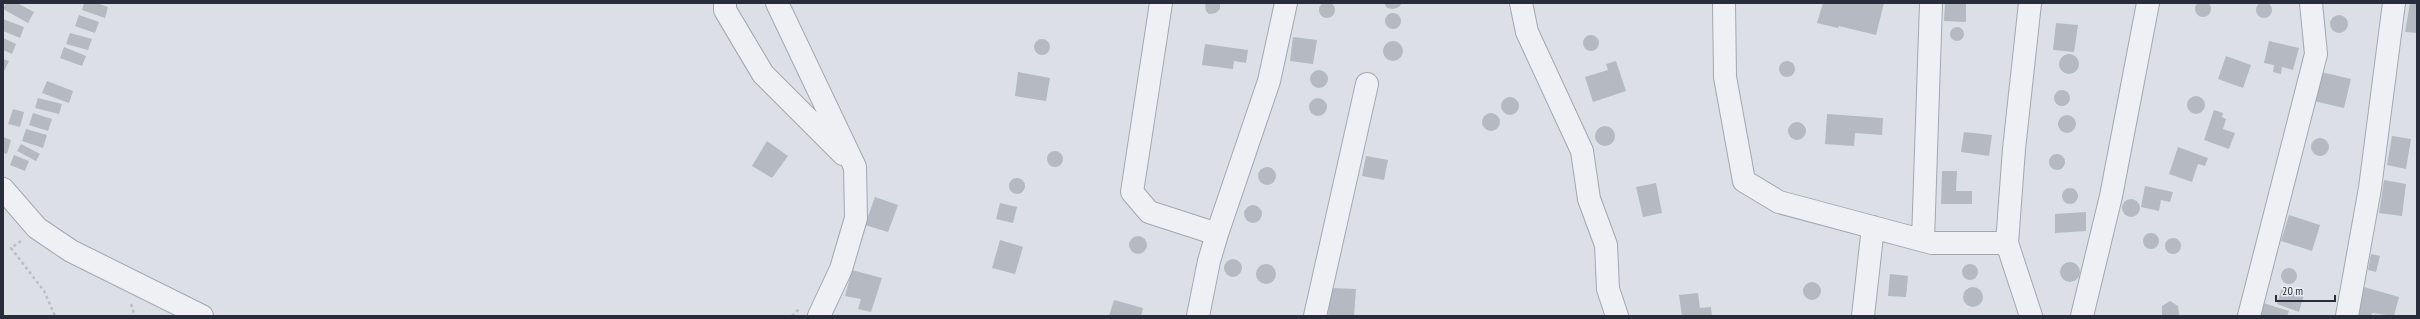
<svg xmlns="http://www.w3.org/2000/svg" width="2420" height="319" font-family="'PT Sans Narrow',sans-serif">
  <rect width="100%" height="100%" fill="#dce0e6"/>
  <!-- building -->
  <path fill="#b4b9c2" d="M2195 9a8 8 0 1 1 16 0a8 8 0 1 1-16 0Z
    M1319 10a8 8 0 1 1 16 0a8 8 0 1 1-16 0Z
    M2256 10a8 8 0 1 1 16 0a8 8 0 1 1-16 0Z
    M 6,3 L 17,3 L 34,12 L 28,23 L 3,9 Z
    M 84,3 L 97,3 L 108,7 L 105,18 L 82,10 Z
    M 1205,3 L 1220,3 L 1220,9 L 1216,13 L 1209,14 L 1206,11 Z
    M 1384,3 L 1402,3 L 1399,7 L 1393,9 L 1387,8 Z
    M 1823,3 L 1884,3 L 1876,35 L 1839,26 L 1838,28 L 1817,23 Z
    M 1945,3 L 1966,3 L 1966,22 L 1944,21 Z
    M 2410,3 L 2417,3 L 2417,33 L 2405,32 Z
    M1385 21a8 8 0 1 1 16 0a8 8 0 1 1-16 0Z
    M 79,15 L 99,22 L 95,33 L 75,26 Z
    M2330 24a9 9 0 1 1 18 0a9 9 0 1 1-18 0Z
    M 3,19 L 24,27 L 20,38 L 3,31 Z
    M 2056,23 L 2078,25 L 2074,52 L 2053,50 Z
    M1950 34a7 7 0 1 1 14 0a7 7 0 1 1-14 0Z
    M 70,33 L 92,39 L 88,50 L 66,44 Z
    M1583 43a8 8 0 1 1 16 0a8 8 0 1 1-16 0Z
    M 1293,37 L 1317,40 L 1313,64 L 1290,61 Z
    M 3,38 L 16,44 L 12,54 L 3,50 Z
    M1034 47a8 8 0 1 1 16 0a8 8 0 1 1-16 0Z
    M 2269,41 L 2299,48 L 2293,70 L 2282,67 L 2281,74 L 2273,72 L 2274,65 L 2264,63 Z
    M1383 51a10 10 0 1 1 20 0a10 10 0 1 1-20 0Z
    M 1205,44 L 1248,50 L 1246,63 L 1234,61 L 1233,69 L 1202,65 Z
    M 64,47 L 86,56 L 82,66 L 60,58 Z
    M2059 64a10 10 0 1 1 20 0a10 10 0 1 1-20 0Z
    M 2226,56 L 2251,65 L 2243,88 L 2218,79 Z
    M 3,59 L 9,61 L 4,71 L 3,71 Z
    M1779 69a8 8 0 1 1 16 0a8 8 0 1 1-16 0Z
    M 1616,61 L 1626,91 L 1593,102 L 1585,77 L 1608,70 L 1606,64 Z
    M1310 79a9 9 0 1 1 18 0a9 9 0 1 1-18 0Z
    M 1018,72 L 1050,78 L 1046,101 L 1015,96 Z
    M 2321,72 L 2351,79 L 2344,108 L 2314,101 Z
    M 47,81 L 73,91 L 69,103 L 42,93 Z
    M2054 98a8 8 0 1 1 16 0a8 8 0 1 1-16 0Z
    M2187 105a9 9 0 1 1 18 0a9 9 0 1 1-18 0Z
    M1501 106a9 9 0 1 1 18 0a9 9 0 1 1-18 0Z
    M 38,98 L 62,104 L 59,114 L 35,108 Z
    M1309 107a9 9 0 1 1 18 0a9 9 0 1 1-18 0Z
    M 13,109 L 24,112 L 20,127 L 8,124 Z
    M 2214,110 L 2223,113 L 2222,117 L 2226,119 L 2223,129 L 2235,133 L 2229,149 L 2204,140 Z
    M 33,113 L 52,119 L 48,131 L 29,125 Z
    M1482 122a9 9 0 1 1 18 0a9 9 0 1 1-18 0Z
    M 1827,114 L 1883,118 L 1882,135 L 1855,133 L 1854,146 L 1825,144 Z
    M2058 124a9 9 0 1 1 18 0a9 9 0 1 1-18 0Z
    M1788 131a9 9 0 1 1 18 0a9 9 0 1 1-18 0Z
    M1595 136a10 10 0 1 1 20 0a10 10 0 1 1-20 0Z
    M 26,129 L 47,135 L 43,148 L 22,141 Z
    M 1964,132 L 1992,135 L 1989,156 L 1961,152 Z
    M 2392,136 L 2411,139 L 2406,169 L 2387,165 Z
    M 3,137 L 11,140 L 7,154 L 3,153 Z
    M2311 147a9 9 0 1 1 18 0a9 9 0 1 1-18 0Z
    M 767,141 L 788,156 L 772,178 L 752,166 Z
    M 21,144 L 40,154 L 36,161 L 17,151 Z
    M 2178,147 L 2208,158 L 2205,166 L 2198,164 L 2192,182 L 2169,174 Z
    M1047 159a8 8 0 1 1 16 0a8 8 0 1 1-16 0Z
    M2049 162a8 8 0 1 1 16 0a8 8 0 1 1-16 0Z
    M 14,155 L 29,161 L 25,171 L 10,165 Z
    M 1366,156 L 1388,160 L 1384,180 L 1362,176 Z
    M1258 176a9 9 0 1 1 18 0a9 9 0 1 1-18 0Z
    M 1942,171 L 1957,171 L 1956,191 L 1972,191 L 1972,204 L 1941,204 Z
    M1009 186a8 8 0 1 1 16 0a8 8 0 1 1-16 0Z
    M 2384,180 L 2406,184 L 2402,216 L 2379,213 Z
    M 1656,183 L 1662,213 L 1643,217 L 1636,187 Z
    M 2145,186 L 2173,192 L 2170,202 L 2161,200 L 2159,211 L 2141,207 Z
    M2062 196a8 8 0 1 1 16 0a8 8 0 1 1-16 0Z
    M 875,197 L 898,205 L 888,232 L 865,225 Z
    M2122 208a9 9 0 1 1 18 0a9 9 0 1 1-18 0Z
    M 1000,203 L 1017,207 L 1013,223 L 996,219 Z
    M1244 214a9 9 0 1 1 18 0a9 9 0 1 1-18 0Z
    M 2086,212 L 2086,231 L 2055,233 L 2055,214 Z
    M 2289,215 L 2320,225 L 2312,251 L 2281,241 Z
    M2143 241a8 8 0 1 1 16 0a8 8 0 1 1-16 0Z
    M1129 245a9 9 0 1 1 18 0a9 9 0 1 1-18 0Z
    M2165 246a8 8 0 1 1 16 0a8 8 0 1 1-16 0Z
    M 1000,240 L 1023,247 L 1015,274 L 992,268 Z
    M 2371,254 L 2380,256 L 2376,272 L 2368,270 Z
    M1224 268a9 9 0 1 1 18 0a9 9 0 1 1-18 0Z
    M2060 272a10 10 0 1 1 20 0a10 10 0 1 1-20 0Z
    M1962 272a8 8 0 1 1 16 0a8 8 0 1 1-16 0Z
    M1256 274a10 10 0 1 1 20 0a10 10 0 1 1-20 0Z
    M2281 276a8 8 0 1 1 16 0a8 8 0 1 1-16 0Z
    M 852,270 L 882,278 L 871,312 L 858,309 L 861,299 L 845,296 Z
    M 1890,274 L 1908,276 L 1906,297 L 1888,296 Z
    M1803 291a9 9 0 1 1 18 0a9 9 0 1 1-18 0Z
    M 2364,287 L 2399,297 L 2394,316 L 2372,313 L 2371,316 L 2356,316 Z
    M1963 297a10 10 0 1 1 20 0a10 10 0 1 1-20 0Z
    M 1330,288 L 1356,289 L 1354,316 L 1328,316 Z
    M 2282,288 L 2304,295 L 2299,312 L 2277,304 Z
    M 1698,293 L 1700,308 L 1711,307 L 1712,316 L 1682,316 L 1679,295 Z
    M 1114,300 L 1143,308 L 1141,316 L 1109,316 Z
    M 2170,301 L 2178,306 L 2179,315 L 2162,316 L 2162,306 Z
    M 2260,302 L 2289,311 L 2287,316 L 2256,316 Z"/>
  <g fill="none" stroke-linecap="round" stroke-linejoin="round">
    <!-- minor casing -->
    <g stroke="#a2a7af" stroke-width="24">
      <path id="minor" d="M 725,3 L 725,10 L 763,74 L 843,154
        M 777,3 L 855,167 L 856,218 L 841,269 L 819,316
        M 1161,3 L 1132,192 L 1149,212 L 1217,234
        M 1521,3 L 1527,32 L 1582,151 L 1589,199 L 1606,245 L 1608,289 L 1617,316
        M 1724,3 L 1725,77 L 1744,181 L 1779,202 L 1932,243 L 2007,243
        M 2030,3 L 2014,149 L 2007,243 L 2031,316
        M 3,189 L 37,228 L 71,251 L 202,316
        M 1923,240 L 1931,3
        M 1198,316 L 1209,261 L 1217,234 L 1269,81 L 1286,3
        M 1315,316 L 1367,84
        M 1863,316 L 1873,227
        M 2082,316 L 2111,196 L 2148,3
        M 2249,316 L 2316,54 L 2311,3
        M 2347,316 L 2370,188 L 2394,3"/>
    </g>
    <!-- path -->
    <path stroke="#bbbdc4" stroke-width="2.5" stroke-dasharray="3 3" stroke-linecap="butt" d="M 21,241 L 11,248 L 44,291 L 55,316
      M 131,304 L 135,316
      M 792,316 L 799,309"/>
    <!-- minor -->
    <use href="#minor" stroke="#eff0f4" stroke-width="22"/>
  </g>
  <!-- border -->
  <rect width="2420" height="319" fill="none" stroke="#272d3b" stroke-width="8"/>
  <!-- scale -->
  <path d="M2276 295v6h59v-6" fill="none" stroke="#272d3b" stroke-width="2"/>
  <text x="2282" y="295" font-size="12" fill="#272d3b" stroke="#ebeef4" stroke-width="3" paint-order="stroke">20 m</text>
</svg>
